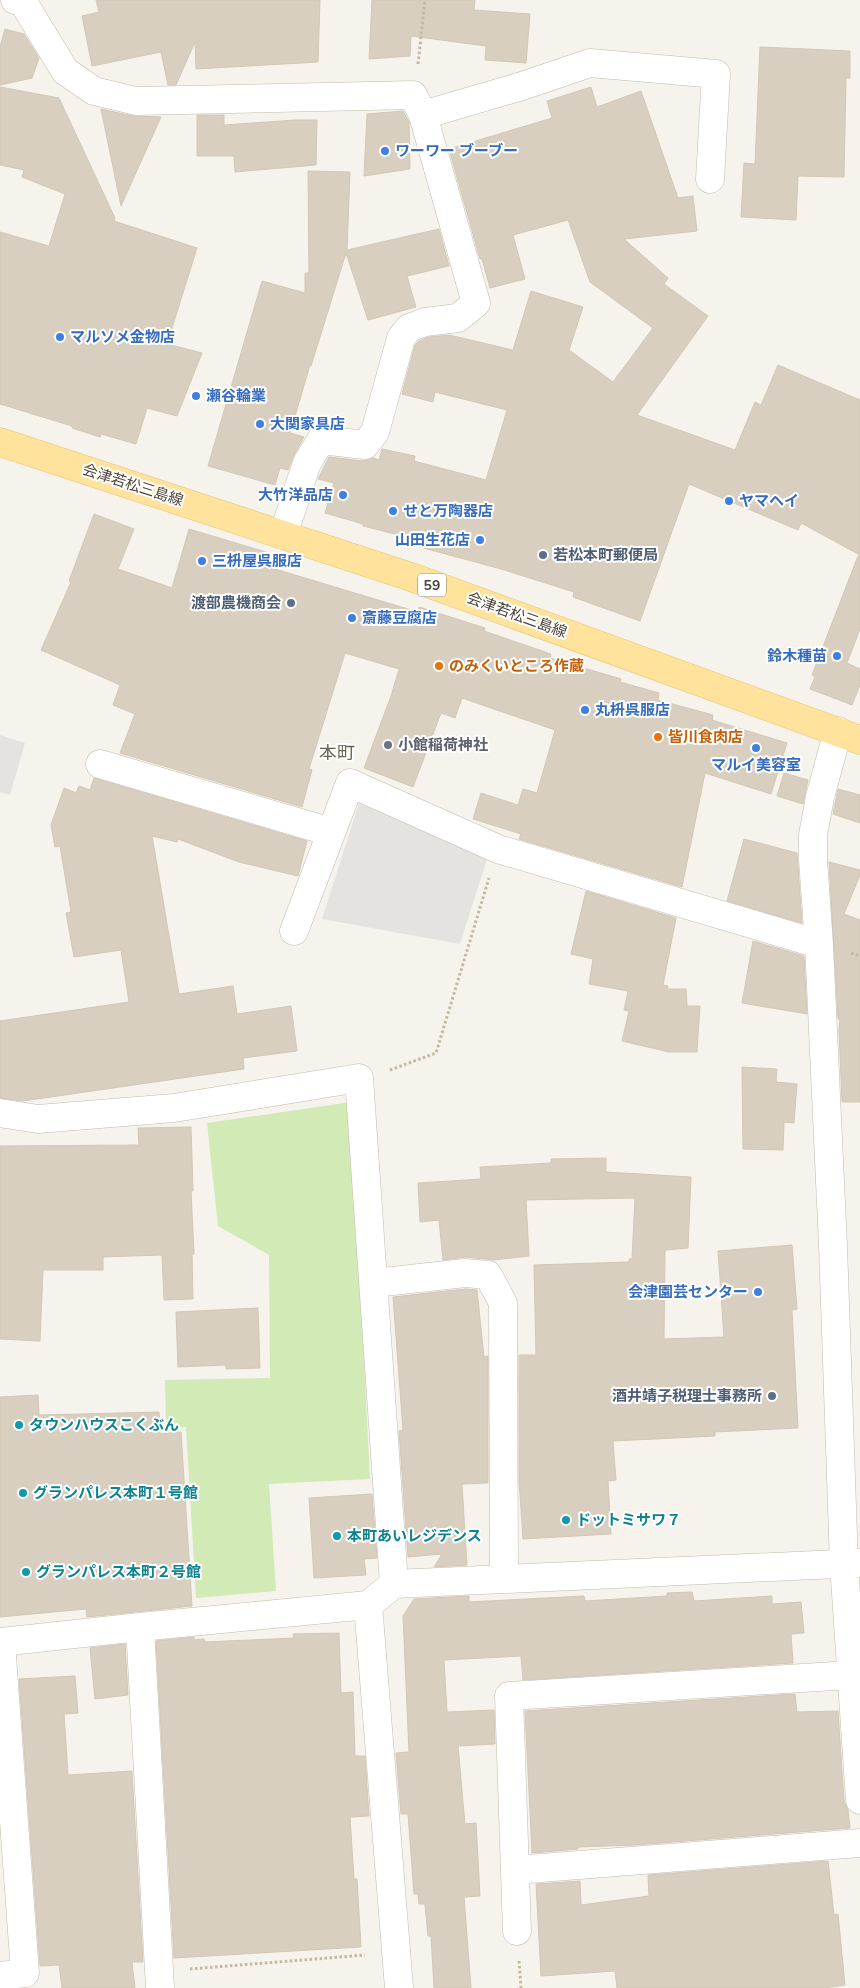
<svg xmlns="http://www.w3.org/2000/svg" width="860" height="1988" font-family="'Nunito Sans','Noto Sans JP',sans-serif">
  <rect width="100%" height="100%" fill="#f6f3ec"/>
  <!-- green -->
  <path fill="#d2eab5" d="M 351,1102 L 370,1479 L 269,1484 L 276,1591 L 196,1598 L 186,1427 L 166,1428 L 165,1380 L 270,1378 L 269,1255 L 218,1226 L 207,1123 Z"/>
  <!-- parking -->
  <path fill="#e5e3e0" d="M 0,735 L 25,743 L 10,795 L 0,792 Z
    M 359,803 L 487,859 L 460,944 L 322,919 Z"/>
  <!-- building -->
  <path fill="#d8cfc1" stroke="#d3c7b4" d="M 96,0 L 320,0 L 318,62 L 196,69 L 195,42 L 176,85 L 168,85 L 161,52 L 92,66 L 82,16 L 99,12 Z
    M 372,0 L 475,0 L 474,10 L 530,14 L 526,63 L 485,60 L 486,46 L 411,36 L 410,56 L 369,59 Z
    M 5,29 L 24,34 L 39,58 L 32,78 L 0,85 L 0,47 Z
    M 760,47 L 850,51 L 850,78 L 846,78 L 844,177 L 798,176 L 796,220 L 741,217 L 744,163 L 755,164 Z
    M 0,87 L 59,98 L 115,218 L 114,221 L 197,248 L 167,344 L 202,353 L 177,416 L 147,408 L 136,444 L 101,434 L 100,437 L 72,428 L 72,426 L 0,404 L 0,232 L 49,246 L 65,194 L 22,177 L 24,170 L 0,165 Z
    M 591,87 L 597,107 L 641,91 L 678,198 L 693,196 L 697,231 L 624,239 L 668,278 L 664,284 L 708,316 L 637,415 L 735,450 L 755,402 L 761,405 L 778,365 L 860,400 L 860,555 L 801,523 L 798,530 L 689,484 L 640,621 L 573,597 L 574,592 L 501,569 L 409,544 L 411,538 L 363,526 L 363,524 L 325,513 L 334,483 L 318,479 L 329,457 L 363,461 L 373,458 L 379,460 L 382,449 L 415,456 L 414,461 L 486,480 L 507,410 L 435,392 L 433,402 L 402,394 L 415,345 L 419,341 L 429,337 L 449,335 L 513,350 L 531,291 L 583,307 L 569,350 L 613,382 L 653,328 L 590,282 L 568,220 L 513,235 L 525,279 L 490,288 L 482,259 L 480,259 L 449,149 L 552,118 L 547,101 Z
    M 101,109 L 133,116 L 161,117 L 121,206 Z
    M 403,111 L 409,122 L 410,169 L 364,176 L 367,114 Z
    M 197,115 L 224,115 L 224,125 L 295,120 L 317,120 L 316,165 L 235,172 L 234,156 L 197,156 Z
    M 308,171 L 350,172 L 347,250 L 439,229 L 449,266 L 407,276 L 416,307 L 368,320 L 346,253 L 311,366 L 310,365 L 290,433 L 304,437 L 294,455 L 288,470 L 280,468 L 275,485 L 208,466 L 262,281 L 305,293 L 305,273 L 309,273 Z
    M 94,514 L 134,529 L 118,569 L 172,588 L 189,529 L 269,553 L 265,566 L 418,612 L 419,607 L 485,628 L 484,631 L 551,654 L 550,658 L 621,679 L 620,682 L 659,693 L 658,700 L 713,715 L 712,720 L 787,743 L 771,794 L 705,773 L 682,887 L 519,839 L 521,834 L 473,819 L 481,793 L 518,805 L 523,789 L 537,793 L 555,730 L 462,698 L 455,718 L 441,713 L 413,787 L 364,768 L 391,696 L 399,669 L 345,653 L 309,769 L 312,770 L 302,807 L 120,753 L 135,714 L 113,705 L 120,685 L 41,650 L 71,582 L 69,581 Z
    M 858,556 L 860,556 L 860,629 L 847,663 L 860,669 L 860,685 L 852,705 L 810,689 L 815,677 L 812,675 Z
    M 784,773 L 808,780 L 803,804 L 777,796 Z
    M 94,778 L 307,841 L 298,876 L 239,862 L 178,839 L 177,842 L 152,836 L 179,994 L 233,986 L 237,1014 L 291,1006 L 297,1051 L 243,1058 L 244,1069 L 23,1101 L 0,1098 L 0,1021 L 129,1002 L 121,950 L 74,957 L 66,913 L 71,912 L 60,846 L 55,847 L 51,825 L 64,788 L 76,793 L 79,786 L 90,790 Z
    M 838,789 L 860,795 L 860,823 L 833,814 Z
    M 744,839 L 797,853 L 802,923 L 727,901 Z
    M 829,862 L 860,870 L 860,875 L 844,914 L 860,920 L 860,1102 L 842,1102 L 839,1029 L 840,1020 L 838,1019 Z
    M 586,891 L 676,918 L 663,985 L 668,986 L 667,989 L 686,989 L 687,1006 L 700,1006 L 697,1052 L 669,1052 L 622,1041 L 629,1011 L 624,1010 L 628,991 L 589,984 L 593,959 L 571,954 Z
    M 753,941 L 804,956 L 807,1014 L 742,1003 Z
    M 742,1067 L 777,1069 L 776,1082 L 797,1084 L 794,1123 L 784,1122 L 783,1150 L 743,1149 Z
    M 191,1127 L 193,1191 L 191,1191 L 194,1254 L 192,1254 L 193,1299 L 164,1300 L 162,1255 L 103,1257 L 103,1270 L 43,1270 L 40,1341 L 0,1339 L 0,1146 L 139,1145 L 138,1128 Z
    M 606,1158 L 606,1172 L 691,1177 L 688,1248 L 665,1250 L 664,1339 L 724,1337 L 718,1251 L 792,1245 L 797,1309 L 792,1310 L 798,1428 L 715,1432 L 715,1436 L 613,1441 L 616,1480 L 608,1481 L 611,1534 L 523,1539 L 519,1480 L 519,1355 L 536,1355 L 534,1265 L 629,1262 L 629,1259 L 632,1259 L 635,1198 L 526,1200 L 529,1256 L 493,1260 L 466,1257 L 443,1260 L 439,1220 L 420,1222 L 418,1183 L 481,1179 L 480,1167 L 551,1163 L 551,1159 Z
    M 465,1289 L 477,1290 L 484,1357 L 488,1356 L 488,1483 L 462,1484 L 467,1565 L 434,1567 L 442,1554 L 408,1557 L 399,1431 L 403,1430 L 393,1297 Z
    M 258,1308 L 260,1368 L 226,1369 L 226,1365 L 178,1367 L 176,1312 Z
    M 38,1395 L 39,1415 L 159,1412 L 160,1434 L 181,1432 L 192,1606 L 87,1617 L 86,1609 L 0,1617 L 0,1397 Z
    M 372,1494 L 377,1558 L 364,1559 L 366,1575 L 314,1578 L 309,1498 Z
    M 692,1592 L 694,1601 L 772,1596 L 772,1604 L 801,1602 L 804,1633 L 791,1634 L 793,1663 L 523,1680 L 521,1656 L 444,1660 L 447,1712 L 494,1710 L 495,1744 L 458,1746 L 465,1824 L 476,1823 L 480,1896 L 464,1897 L 471,1988 L 434,1988 L 431,1936 L 428,1936 L 425,1904 L 419,1904 L 418,1894 L 414,1894 L 408,1814 L 401,1814 L 396,1753 L 409,1752 L 403,1616 L 414,1599 L 469,1596 L 469,1602 L 584,1596 L 585,1601 L 667,1596 L 667,1593 Z
    M 339,1633 L 341,1693 L 353,1692 L 355,1756 L 365,1756 L 369,1816 L 350,1817 L 354,1879 L 357,1879 L 361,1947 L 174,1958 L 156,1641 L 194,1637 L 194,1640 L 204,1639 L 205,1642 L 294,1638 L 293,1634 Z
    M 125,1644 L 128,1695 L 95,1699 L 90,1648 Z
    M 75,1676 L 78,1713 L 64,1714 L 68,1775 L 132,1771 L 143,1962 L 132,1962 L 135,1988 L 62,1988 L 59,1965 L 40,1966 L 19,1679 Z
    M 795,1694 L 797,1712 L 838,1711 L 844,1801 L 848,1810 L 850,1828 L 635,1845 L 578,1847 L 578,1849 L 532,1853 L 525,1711 Z
    M 828,1861 L 834,1915 L 838,1914 L 845,1985 L 825,1988 L 617,1988 L 615,1971 L 541,1976 L 536,1884 L 580,1881 L 581,1905 L 649,1896 L 648,1875 Z"/>
  <g fill="none" stroke-linecap="round" stroke-linejoin="round">
    <!-- minor casing -->
    <g stroke="#c2bbae" stroke-width="29">
      <path id="minor" d="M 15,0 L 23,2 L 65,71 L 94,91 L 136,101 L 413,95 L 423,115 L 522,86 L 590,63 L 716,74 L 710,179
        M 283,535 L 307,463 L 321,440 L 365,445 L 375,432 L 401,338 L 409,328 L 425,322 L 458,318 L 476,303 L 423,115
        M 838,731 L 820,797 L 813,835 L 813,860 L 819,944 L 833,1246 L 844,1564 L 860,1800
        M 100,764 L 331,832
        M 294,931 L 350,783 L 498,849 L 819,944
        M 0,1113 L 38,1119 L 174,1108 L 359,1078 L 394,1584
        M 374,1283 L 465,1273 L 488,1275 L 503,1303 L 504,1579
        M 368,1605 L 399,1988
        M 140,1627 L 160,1988
        M 0,1642 L 140,1627 L 368,1605 L 394,1584 L 860,1563
        M 515,1870 L 860,1843
        M 517,1931 L 509,1696 L 851,1675
        M 0,1976 L 25,1973 L 1,1642"/>
    </g>
    <!-- major casing -->
    <g stroke="#e6c16a" stroke-width="29">
      <path id="major" d="M 0,442 L 411,577 L 860,740"/>
    </g>
    <!-- path -->
    <path stroke="#c4b79f" stroke-width="3" stroke-dasharray="2.5 2.5" stroke-linecap="butt" d="M 418,64 L 425,0
      M 851,953 L 860,956
      M 390,1070 L 436,1053 L 489,878
      M 519,1961 L 521,1988
      M 190,1969 L 365,1955"/>
    <!-- minor -->
    <use href="#minor" stroke="#fff" stroke-width="28"/>
    <!-- major -->
    <use href="#major" stroke="#ffe39c" stroke-width="28"/>
  </g>
  <!-- markers -->
  <g fill="#3f7fe0" stroke="#fff" stroke-width="2">
    <circle cx="385" cy="151" r="5"/>
    <circle cx="60" cy="337" r="5"/>
    <circle cx="196" cy="396" r="5"/>
    <circle cx="260" cy="424" r="5"/>
    <circle cx="343" cy="495" r="5"/>
    <circle cx="729" cy="501" r="5"/>
    <circle cx="393" cy="511" r="5"/>
    <circle cx="480" cy="540" r="5"/>
    <circle cx="202" cy="561" r="5"/>
    <circle cx="352" cy="618" r="5"/>
    <circle cx="837" cy="656" r="5"/>
    <circle cx="585" cy="710" r="5"/>
    <circle cx="756" cy="748" r="5"/>
    <circle cx="758" cy="1292" r="5"/>
  </g>
  <g fill="#5c6f8a" stroke="#fff" stroke-width="2">
    <circle cx="543" cy="555" r="5"/>
    <circle cx="291" cy="603" r="5"/>
    <circle cx="772" cy="1396" r="5"/>
  </g>
  <g fill="#e8710a" stroke="#fff" stroke-width="2">
    <circle cx="439" cy="666" r="5"/>
    <circle cx="658" cy="737" r="5"/>
  </g>
  <circle fill="#6b7280" stroke="#fff" stroke-width="2" cx="388" cy="745" r="5"/>
  <g fill="#0f9aa8" stroke="#fff" stroke-width="2">
    <circle cx="19" cy="1425" r="5"/>
    <circle cx="23" cy="1493" r="5"/>
    <circle cx="566" cy="1520" r="5"/>
    <circle cx="337" cy="1536" r="5"/>
    <circle cx="26" cy="1572" r="5"/>
  </g>
  <g text-anchor="middle" stroke-width="4" stroke-linejoin="round" paint-order="stroke">
    <!-- shield labels -->
    <rect fill="#fff" stroke="#817c74" stroke-width="1" x="418" y="573.5" width="28" height="23" rx="4"/>
    <g font-size="14" font-weight="bold" fill="#4b4439">
      <text x="432" y="590">59</text>
    </g>
    <!-- shop labels -->
    <g font-size="15" font-weight="bold" fill="#366cbe" stroke="#fff" text-anchor="start">
      <text x="395" y="156">ワーワー ブーブー</text>
      <text x="70" y="342">マルソメ金物店</text>
      <text x="206" y="401">瀬谷輪業</text>
      <text x="270" y="429">大関家具店</text>
      <text x="333" y="500" text-anchor="end">大竹洋品店</text>
      <text x="739" y="506">ヤマヘイ</text>
      <text x="403" y="516">せと万陶器店</text>
      <text x="470" y="545" text-anchor="end">山田生花店</text>
      <text x="212" y="566">三枡屋呉服店</text>
      <text x="362" y="623">斎藤豆腐店</text>
      <text x="827" y="661" text-anchor="end">鈴木種苗</text>
      <text x="595" y="715">丸枡呉服店</text>
      <text x="756" y="770" text-anchor="middle">マルイ美容室</text>
      <text x="748" y="1297" text-anchor="end">会津園芸センター</text>
    </g>
    <!-- street labels -->
    <g font-size="15" fill="#4b4439" stroke="#fff">
      <text transform="translate(133 485) rotate(18)" y="5">会津若松三島線</text>
      <text transform="translate(517 615) rotate(20)" y="5">会津若松三島線</text>
    </g>
    <!-- service labels -->
    <g font-size="15" font-weight="bold" fill="#4e5e75" stroke="#fff" text-anchor="end">
      <text x="553" y="560" text-anchor="start">若松本町郵便局</text>
      <text x="281" y="608">渡部農機商会</text>
      <text x="762" y="1401">酒井靖子税理士事務所</text>
    </g>
    <!-- food labels -->
    <g font-size="15" font-weight="bold" fill="#c56008" stroke="#fff" text-anchor="start">
      <text x="449" y="671">のみくいところ作蔵</text>
      <text x="668" y="742">皆川食肉店</text>
    </g>
    <!-- worship labels -->
    <g font-size="15" font-weight="bold" fill="#5b616d" stroke="#fff" text-anchor="start">
      <text x="398" y="750">小館稲荷神社</text>
    </g>
    <!-- culture labels -->
    <g font-size="15" font-weight="bold" fill="#0d838f" stroke="#fff" text-anchor="start">
      <text x="29" y="1430">タウンハウスこくぶん</text>
      <text x="33" y="1498">グランパレス本町１号館</text>
      <text x="576" y="1525">ドットミサワ７</text>
      <text x="347" y="1541">本町あいレジデンス</text>
      <text x="36" y="1577">グランパレス本町２号館</text>
    </g>
    <!-- quarter labels -->
    <g font-size="18" fill="#6e6250" stroke="#fff">
      <text x="337" y="759">本町</text>
    </g>
  </g>
</svg>
